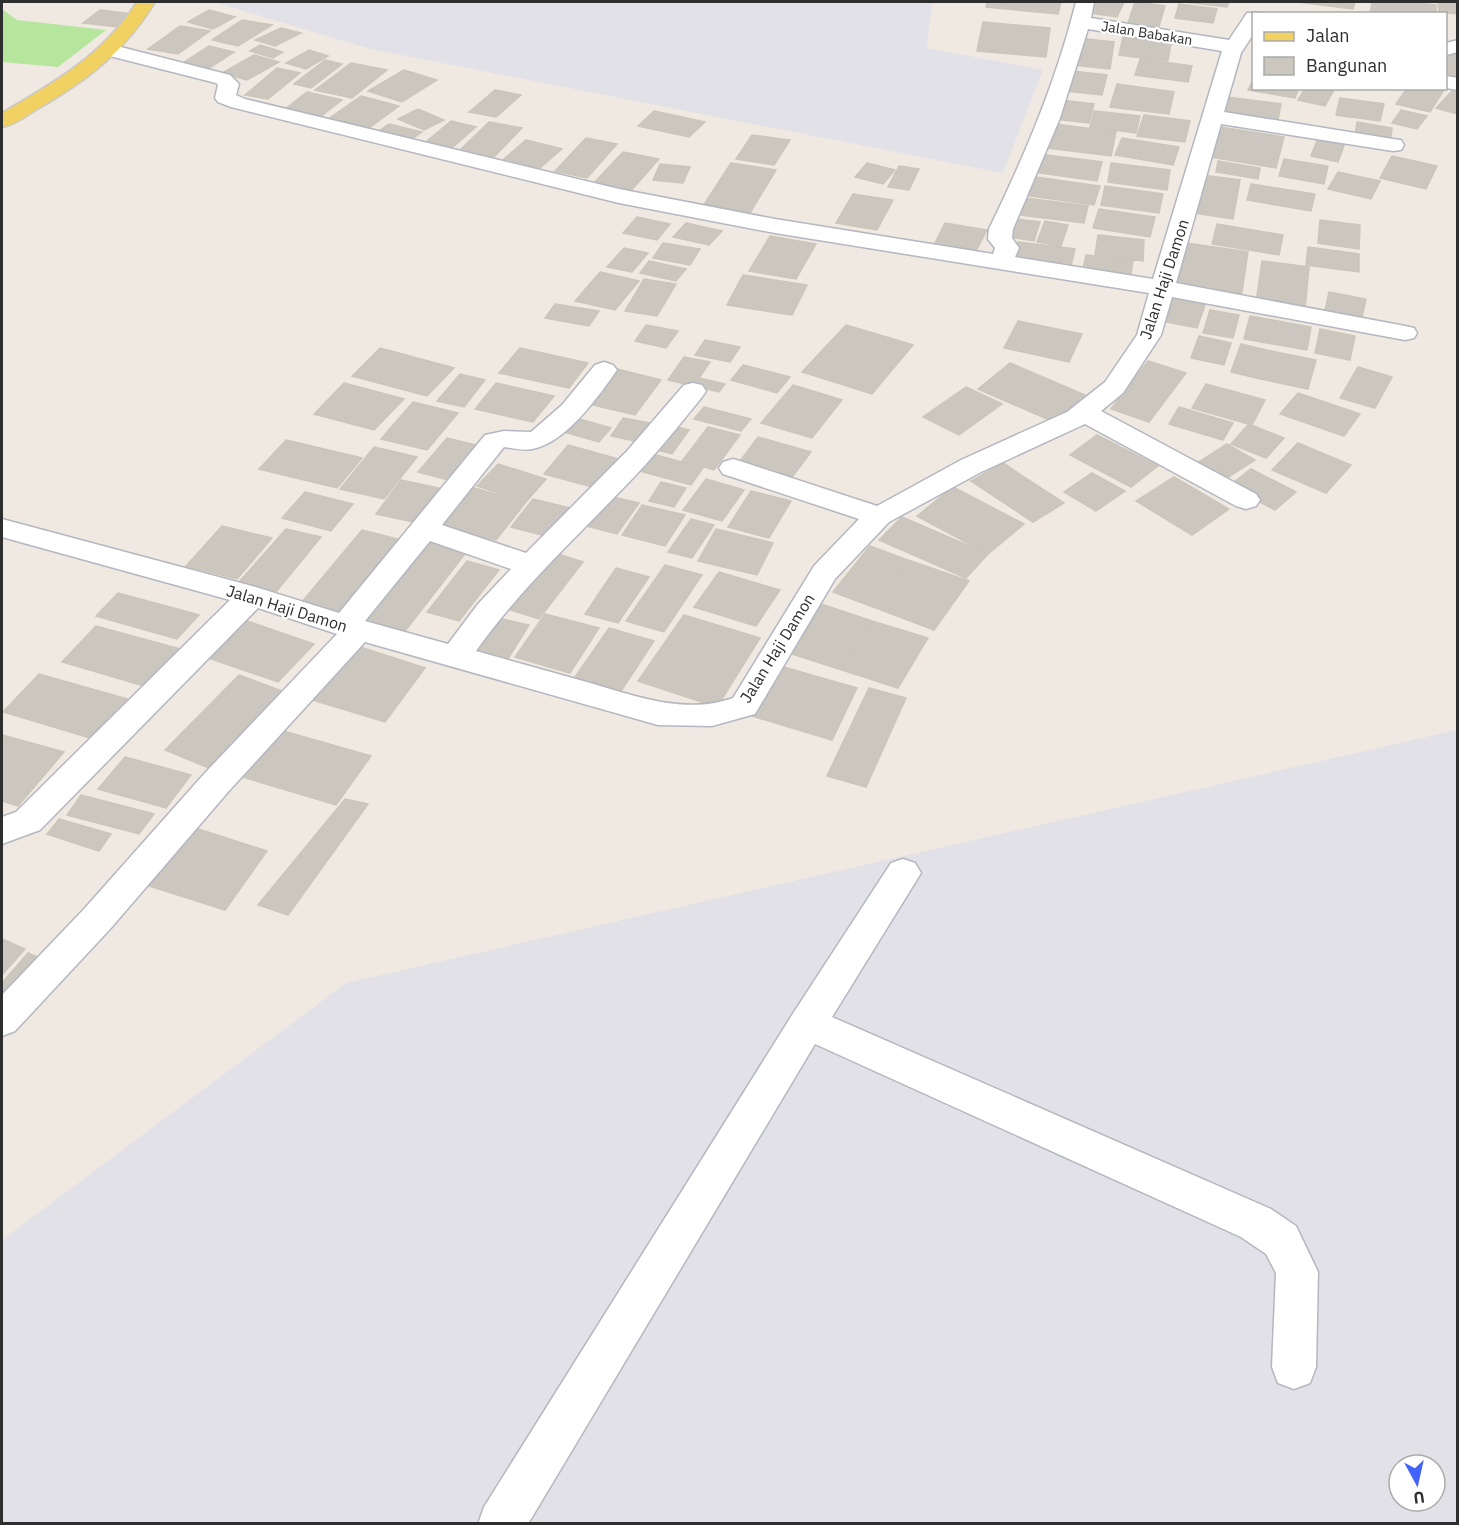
<svg xmlns="http://www.w3.org/2000/svg" width="1459" height="1525" font-family="'IBM Plex Sans',sans-serif">
  <rect width="100%" height="100%" fill="#efe9e1"/>
  <!-- industrial -->
  <path fill="#e3e1e8" fill-rule="evenodd" d="M 214,2 L 932,2 L 927,48 L 1043,70 L 1003,173 L 370,49 Z
    M 1457,730 L 1457,1523 L 2,1524 L 2,1240 L 346,983 ZM 1399,1465 L 1435,1465 L 1435,1501 L 1399,1501 Z"/>
  <!-- green -->
  <path fill="#b6e59e" d="M 2,9 L 17,20 L 106,30 L 58,67 L 2,62 Z"/>
  <!-- building -->
  <path fill="#cbc7bf" stroke="#cbc5ba" stroke-width="1.5" d="M 987,2 L 1061,2 L 1058,14 L 986,7 Z
    M 1094,2 L 1124,2 L 1117,17 L 1089,13 Z
    M 1135,2 L 1165,6 L 1158,30 L 1127,26 Z
    M 1184,2 L 1229,2 L 1227,7 Z
    M 1297,2 L 1355,2 L 1353,9 Z
    M 1372,2 L 1408,2 L 1436,5 L 1436,14 L 1370,13 Z
    M 1438,2 L 1458,2 L 1458,14 L 1439,12 Z
    M 1179,4 L 1217,9 L 1213,23 L 1175,18 Z
    M 100,10 L 134,14 L 118,27 L 83,23 Z
    M 209,10 L 235,17 L 213,29 L 188,22 Z
    M 242,20 L 272,25 L 238,46 L 212,40 Z
    M 983,22 L 1050,28 L 1046,57 L 977,51 Z
    M 180,26 L 210,31 L 178,54 L 148,49 Z
    M 281,28 L 301,33 L 275,46 L 255,40 Z
    M 1123,37 L 1171,43 L 1168,61 L 1119,55 Z
    M 1078,38 L 1114,42 L 1110,69 L 1073,65 Z
    M 260,45 L 283,52 L 273,58 L 250,51 Z
    M 209,46 L 234,52 L 208,69 L 183,63 Z
    M 309,50 L 328,56 L 306,69 L 286,63 Z
    M 1446,50 L 1457,51 L 1458,82 L 1446,81 Z
    M 254,55 L 279,62 L 247,80 L 222,73 Z
    M 1140,59 L 1192,66 L 1188,82 L 1135,75 Z
    M 325,60 L 342,64 L 311,88 L 294,84 Z
    M 351,63 L 387,70 L 352,98 L 315,90 Z
    M 277,68 L 300,73 L 268,99 L 245,95 Z
    M 404,70 L 437,80 L 402,102 L 368,91 Z
    M 1072,71 L 1107,75 L 1102,95 L 1066,91 Z
    M 1254,78 L 1254,88 L 1299,88 L 1295,98 L 1248,90 Z
    M 1117,84 L 1174,92 L 1169,114 L 1110,107 Z
    M 1305,88 L 1335,88 L 1325,106 L 1298,100 Z
    M 1407,88 L 1438,88 L 1444,90 L 1430,112 L 1396,104 Z
    M 495,90 L 521,95 L 496,117 L 469,112 Z
    M 1452,91 L 1458,92 L 1458,114 L 1436,108 Z
    M 307,92 L 342,100 L 320,117 L 285,109 Z
    M 361,96 L 399,106 L 369,128 L 330,118 Z
    M 1227,97 L 1281,104 L 1277,125 L 1222,117 Z
    M 1340,98 L 1384,104 L 1380,121 L 1336,115 Z
    M 1060,100 L 1094,104 L 1089,123 L 1055,119 Z
    M 418,109 L 444,120 L 424,130 L 398,119 Z
    M 1401,110 L 1427,116 L 1417,129 L 1392,123 Z
    M 654,111 L 705,122 L 689,137 L 638,126 Z
    M 1094,111 L 1140,116 L 1136,133 L 1090,127 Z
    M 1144,115 L 1190,121 L 1185,142 L 1137,136 Z
    M 451,121 L 476,127 L 453,147 L 427,141 Z
    M 489,122 L 522,128 L 494,157 L 460,150 Z
    M 1357,122 L 1392,128 L 1390,143 L 1355,137 Z
    M 1047,123 L 1116,132 L 1111,156 L 1040,147 Z
    M 389,124 L 422,132 L 412,139 L 379,131 Z
    M 1220,127 L 1284,137 L 1276,168 L 1210,157 Z
    M 752,135 L 790,140 L 774,165 L 736,159 Z
    M 586,138 L 617,144 L 587,178 L 555,171 Z
    M 1122,138 L 1179,147 L 1173,165 L 1115,155 Z
    M 1318,138 L 1345,143 L 1338,162 L 1311,156 Z
    M 526,140 L 562,149 L 540,168 L 504,159 Z
    M 623,152 L 659,159 L 629,193 L 591,186 Z
    M 1038,154 L 1102,162 L 1097,181 L 1032,172 Z
    M 1392,156 L 1437,166 L 1426,189 L 1380,178 Z
    M 1284,159 L 1328,166 L 1324,184 L 1279,176 Z
    M 1218,161 L 1260,168 L 1258,179 L 1216,172 Z
    M 731,163 L 776,170 L 750,213 L 703,206 Z
    M 867,163 L 895,170 L 883,184 L 855,177 Z
    M 1111,163 L 1170,170 L 1167,190 L 1108,182 Z
    M 660,164 L 690,167 L 683,183 L 653,180 Z
    M 899,166 L 919,169 L 909,190 L 888,187 Z
    M 1338,172 L 1380,181 L 1371,199 L 1328,189 Z
    M 1201,175 L 1240,180 L 1233,219 L 1193,213 Z
    M 1029,176 L 1100,186 L 1094,205 L 1023,195 Z
    M 1251,184 L 1315,194 L 1311,211 L 1247,200 Z
    M 1105,186 L 1163,194 L 1159,213 L 1101,205 Z
    M 853,194 L 893,200 L 877,230 L 836,223 Z
    M 1017,197 L 1088,206 L 1084,223 L 1012,214 Z
    M 1099,209 L 1155,217 L 1150,237 L 1093,228 Z
    M 637,217 L 670,224 L 657,240 L 623,233 Z
    M 1009,218 L 1040,222 L 1034,241 L 1003,236 Z
    M 1320,220 L 1360,225 L 1359,249 L 1318,243 Z
    M 1045,221 L 1068,225 L 1061,246 L 1037,242 Z
    M 686,223 L 722,231 L 709,245 L 673,237 Z
    M 945,223 L 987,230 L 975,253 L 934,245 Z
    M 1217,224 L 1283,235 L 1279,255 L 1212,244 Z
    M 1098,235 L 1144,240 L 1143,261 L 1095,255 Z
    M 770,236 L 816,244 L 796,279 L 749,271 Z
    M 1018,242 L 1075,249 L 1070,270 L 1012,263 Z
    M 663,243 L 700,249 L 690,265 L 653,258 Z
    M 1186,243 L 1248,252 L 1241,298 L 1176,288 Z
    M 1308,247 L 1359,254 L 1359,272 L 1306,265 Z
    M 624,248 L 648,253 L 632,272 L 607,267 Z
    M 1086,255 L 1133,261 L 1130,280 L 1082,274 Z
    M 649,261 L 686,269 L 676,281 L 640,273 Z
    M 1262,261 L 1309,267 L 1305,310 L 1256,303 Z
    M 600,272 L 639,281 L 615,310 L 575,301 Z
    M 743,275 L 807,285 L 792,315 L 727,305 Z
    M 644,279 L 676,284 L 657,316 L 625,311 Z
    M 1329,292 L 1366,299 L 1361,322 L 1324,315 Z
    M 1169,298 L 1205,305 L 1197,328 L 1161,321 Z
    M 555,304 L 599,311 L 589,326 L 545,318 Z
    M 1210,310 L 1239,315 L 1233,338 L 1203,333 Z
    M 1250,316 L 1311,327 L 1307,350 L 1244,339 Z
    M 1018,321 L 1082,334 L 1069,362 L 1004,348 Z
    M 646,325 L 678,331 L 666,348 L 635,341 Z
    M 846,325 L 913,345 L 872,394 L 802,372 Z
    M 1320,329 L 1355,336 L 1350,360 L 1315,353 Z
    M 1199,336 L 1231,343 L 1224,365 L 1191,358 Z
    M 705,340 L 740,347 L 730,362 L 695,355 Z
    M 1241,344 L 1271,351 L 1261,379 L 1231,372 Z
    M 380,348 L 454,368 L 427,396 L 352,376 Z
    M 520,348 L 588,363 L 569,388 L 499,373 Z
    M 1271,351 L 1316,360 L 1308,389 L 1261,379 Z
    M 684,357 L 710,362 L 699,378 L 725,384 L 719,392 L 668,380 Z
    M 1148,361 L 1186,373 L 1149,422 L 1111,409 Z
    M 1010,363 L 1085,395 L 1054,422 L 978,389 Z
    M 743,365 L 790,377 L 777,393 L 731,380 Z
    M 1358,367 L 1392,377 L 1375,408 L 1340,398 Z
    M 617,369 L 661,380 L 635,415 L 589,404 Z
    M 460,374 L 485,380 L 464,407 L 437,401 Z
    M 344,383 L 404,399 L 374,430 L 314,414 Z
    M 496,383 L 554,396 L 533,422 L 475,409 Z
    M 1206,384 L 1265,400 L 1252,425 L 1192,408 Z
    M 793,385 L 842,400 L 812,438 L 761,423 Z
    M 966,387 L 1002,404 L 959,435 L 923,417 Z
    M 1298,393 L 1360,414 L 1344,436 L 1280,414 Z
    M 413,402 L 458,413 L 427,450 L 381,439 Z
    M 704,407 L 751,419 L 741,431 L 694,419 Z
    M 1179,407 L 1233,423 L 1223,440 L 1169,424 Z
    M 569,416 L 611,428 L 599,442 L 557,430 Z
    M 623,418 L 656,424 L 644,443 L 611,436 Z
    M 1249,424 L 1284,438 L 1266,458 L 1231,444 Z
    M 670,425 L 689,430 L 672,454 L 653,449 Z
    M 708,427 L 740,435 L 714,470 L 682,461 Z
    M 1097,435 L 1158,466 L 1131,487 L 1070,455 Z
    M 758,437 L 811,452 L 790,480 L 737,465 Z
    M 447,438 L 484,447 L 456,482 L 418,472 Z
    M 286,440 L 362,458 L 337,488 L 259,469 Z
    M 1298,443 L 1351,465 L 1326,493 L 1272,470 Z
    M 1227,444 L 1255,460 L 1219,483 L 1191,467 Z
    M 568,445 L 622,460 L 600,489 L 544,474 Z
    M 374,447 L 417,457 L 384,499 L 340,489 Z
    M 649,453 L 703,468 L 691,485 L 636,470 Z
    M 1003,463 L 1064,503 L 1033,522 L 971,481 Z
    M 498,464 L 546,479 L 526,502 L 477,486 Z
    M 1251,469 L 1296,492 L 1275,510 L 1229,486 Z
    M 1092,473 L 1125,491 L 1096,511 L 1064,492 Z
    M 1174,477 L 1229,509 L 1192,535 L 1136,501 Z
    M 706,479 L 744,490 L 722,521 L 683,510 Z
    M 401,480 L 443,489 L 418,523 L 376,514 Z
    M 661,482 L 686,488 L 674,507 L 649,501 Z
    M 953,487 L 1024,524 L 988,554 L 917,516 Z
    M 474,488 L 526,502 L 496,540 L 443,526 Z
    M 751,491 L 791,501 L 769,538 L 728,527 Z
    M 305,492 L 353,504 L 331,531 L 282,518 Z
    M 600,494 L 639,503 L 617,534 L 579,524 Z
    M 533,499 L 570,508 L 549,537 L 511,527 Z
    M 642,505 L 685,515 L 665,546 L 622,535 Z
    M 902,517 L 988,554 L 966,578 L 879,540 Z
    M 691,519 L 714,525 L 692,558 L 668,552 Z
    M 222,526 L 272,538 L 237,579 L 186,566 Z
    M 286,529 L 321,537 L 276,592 L 239,582 Z
    M 716,529 L 773,543 L 757,575 L 698,561 Z
    M 362,530 L 405,541 L 341,622 L 296,609 Z
    M 427,539 L 468,550 L 399,639 L 356,626 Z
    M 870,546 L 908,560 L 873,607 L 833,592 Z
    M 548,551 L 583,562 L 539,619 L 504,608 Z
    M 908,560 L 969,581 L 934,630 L 873,607 Z
    M 467,561 L 499,570 L 459,621 L 427,612 Z
    M 665,565 L 702,575 L 664,632 L 626,621 Z
    M 616,568 L 649,577 L 618,623 L 585,614 Z
    M 719,572 L 780,590 L 756,626 L 694,607 Z
    M 118,593 L 199,615 L 177,639 L 96,616 Z
    M 821,604 L 872,621 L 842,670 L 789,653 Z
    M 545,614 L 599,628 L 570,673 L 515,657 Z
    M 684,615 L 760,638 L 717,707 L 638,681 Z
    M 494,617 L 529,625 L 506,662 L 471,653 Z
    M 247,621 L 314,644 L 278,682 L 211,659 Z
    M 872,621 L 928,638 L 898,688 L 842,670 Z
    M 96,626 L 180,649 L 147,687 L 62,662 Z
    M 609,628 L 654,641 L 621,691 L 575,677 Z
    M 357,646 L 425,668 L 385,722 L 302,697 Z
    M 780,666 L 857,688 L 832,740 L 752,716 Z
    M 39,674 L 127,699 L 93,739 L 3,712 Z
    M 239,675 L 282,691 L 209,768 L 165,750 Z
    M 869,688 L 906,698 L 866,787 L 827,776 Z
    M 273,728 L 371,756 L 336,805 L 236,775 Z
    M 2,735 L 64,752 L 18,806 L 2,801 Z
    M 125,757 L 191,775 L 166,808 L 98,789 Z
    M 81,795 L 154,814 L 139,834 L 67,815 Z
    M 345,799 L 368,804 L 288,915 L 258,905 Z
    M 59,819 L 111,834 L 99,851 L 47,834 Z
    M 183,824 L 267,851 L 225,910 L 137,882 Z
    M 2,939 L 25,949 L 2,975 Z
    M 28,953 L 49,962 L 10,1006 L 2,1003 L 2,983 Z"/>
  <g fill="none" stroke-linecap="round" stroke-linejoin="round">
    <!-- minor casing -->
    <g stroke="#b4b7c1" stroke-width="3">
      <path id="minor" d="M 1076,2 L 1094,2 L 1091,18 L 1229,40 L 1247,13 L 1261,13 L 1254,14 L 1254,33 L 1241,53 L 1224,112 L 1393,139 L 1401,140 L 1404,145 L 1401,150 L 1393,151 L 1221,124 L 1176,283 L 1405,326 L 1414,328 L 1417,333 L 1414,338 L 1405,340 L 1172,297 L 1161,335 L 1123,393 L 1101,411 L 1256,494 L 1260,500 L 1256,506 L 1246,509 L 1236,506 L 1085,424 L 981,472 L 889,522 L 835,579 L 755,714 L 712,726 L 658,725 L 365,642 L 228,792 L 111,928 L 15,1031 L 2,1036 L 2,995 L 85,908 L 204,774 L 337,634 L 258,608 L 40,830 L 2,844 L 2,817 L 16,812 L 230,600 L 2,537 L 2,519 L 252,586 L 339,613 L 485,435 L 504,431 L 531,432 L 562,405 L 595,365 L 604,362 L 613,365 L 617,370 C 598,397 566,443 532,449 C 523,451 513,448 504,447 L 442,525 L 526,553 L 627,451 L 684,385 L 693,383 L 702,385 L 706,391 L 702,397 C 684,419 666,442 646,464 C 589,526 525,582 476,651 C 512,661 547,671 583,681 C 630,694 684,716 733,698 L 814,566 L 859,519 L 723,474 L 719,468 L 723,462 L 733,459 L 743,462 L 877,506 L 961,460 L 1067,412 L 1105,382 L 1137,335 L 1149,293 L 775,233 L 619,203 L 231,107 L 218,102 L 215,98 L 218,85 L 216,83 L 102,54 L 99,50 L 102,46 L 109,44 L 230,75 L 239,84 L 236,95 L 245,99 L 619,189 L 775,219 L 993,254 L 995,248 L 988,239 L 989,229 C 1025,155 1056,82 1076,2 ZM 1088,29 L 1222,51 L 1153,279 L 1015,257 L 1019,248 L 1012,238 L 1013,229 L 1060,118 ZM 430,541 L 511,569 L 478,604 L 448,644 L 365,621 Z
        M 1458,40 L 1458,52 L 1446,55 L 1446,43 Z
        M 1446,76 L 1458,78 L 1458,90 L 1446,88 Z
        M 903,859 L 915,863 L 921,873 L 832,1017 L 1271,1209 L 1296,1226 L 1318,1272 L 1316,1367 L 1310,1383 L 1294,1389 L 1278,1383 L 1272,1367 L 1276,1273 L 1266,1254 L 1241,1237 L 815,1044 L 528,1524 L 478,1524 L 484,1507 L 794,1012 L 891,863 Z"/>
    </g>
    <!-- major casing -->
    <g stroke="#c9c9c9" stroke-width="3">
      <path id="major" d="M 137,2 L 155,2 C 125,51 89,79 39,108 C 27,115 15,125 2,127 L 2,113 C 54,83 104,54 137,2 Z"/>
    </g>
    <!-- minor -->
    <use href="#minor" fill="#fff" fill-rule="evenodd"/>
    <!-- major -->
    <use href="#major" fill="#f2d163" fill-rule="evenodd"/>
  </g>
  <g text-anchor="middle" stroke-width="4.5" stroke-linejoin="round" paint-order="stroke">
    <!-- far-street labels -->
    <g font-size="14" fill="#2e2e2e" stroke="#fff">
      <text transform="translate(1147 33) rotate(9)" y="5">Jalan Babakan</text>
    </g>
    <!-- street labels -->
    <g font-size="16" fill="#2e2e2e" stroke="#fff">
      <text transform="translate(1164 279) rotate(-72)" y="6">Jalan Haji Damon</text>
      <text transform="translate(287 608) rotate(17)" y="6">Jalan Haji Damon</text>
      <text transform="translate(777 648) rotate(-58)" y="6">Jalan Haji Damon</text>
    </g>
  </g>
  <!-- border -->
  <rect width="1459" height="1525" fill="none" stroke="#2e2e2e" stroke-width="6"/>
  <!-- legend -->
  <rect x="1252" y="12" width="195" height="78" fill="#ffffff" stroke="#ababab" stroke-width="1.5"/>
  <rect x="1264" y="32" width="30" height="9" fill="#f2d163" stroke="#ababab" stroke-width="1.5"/>
  <text x="1306" y="42" font-size="18" fill="#2e2e2e">Jalan</text>
  <rect x="1264" y="57" width="30" height="18" fill="#cbc7bf" stroke="#ababab" stroke-width="1.5"/>
  <text x="1306" y="72" font-size="18" fill="#2e2e2e">Bangunan</text>
  <!-- north arrow -->
  <g transform="translate(1417 1483) rotate(172)"><circle r="28" fill="#ffffff" stroke="#ababab" stroke-width="1.5"/>
  <path d="M0-4.5L10 22L0 15L-10 22Z" fill="#4264fb"/>
  <text y="-9" font-size="16" font-weight="bold" text-anchor="middle" fill="#2e2e2e">U</text>
  </g>
</svg>
